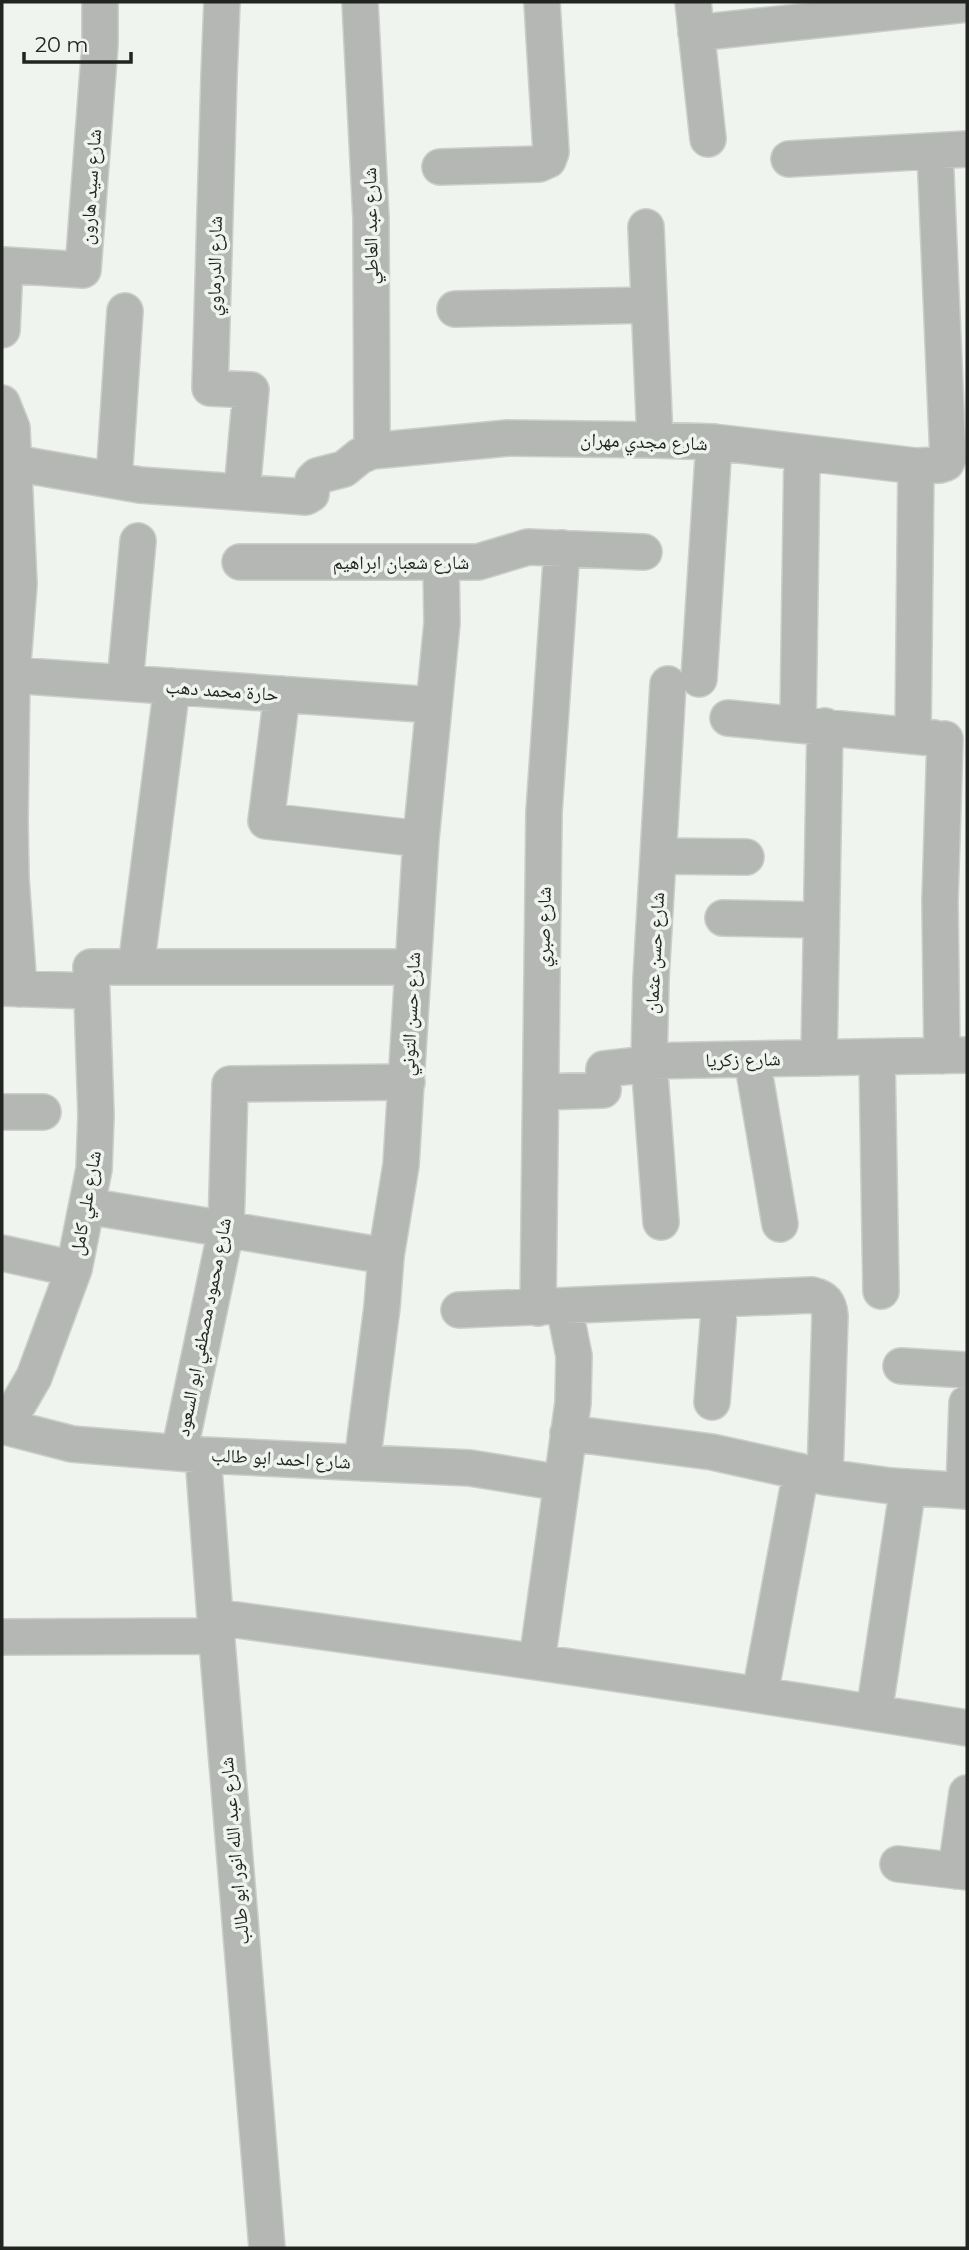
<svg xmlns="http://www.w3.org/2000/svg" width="969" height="2250" font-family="Montserrat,'Noto Naskh Arabic',sans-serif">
  <rect width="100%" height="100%" fill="#eff4ee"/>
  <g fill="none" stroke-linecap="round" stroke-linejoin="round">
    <!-- street casing -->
    <g stroke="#cacfc9" stroke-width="38">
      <path id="street" d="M 222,2 L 219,76 L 210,388 L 251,390 L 242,491
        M 360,2 L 371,219 L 372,451
        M 693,2 L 708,139
        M 696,33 L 967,4
        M 789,159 L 967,149
        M 440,167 L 539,164 L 548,160 L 551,152 L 542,2
        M 646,227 L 655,440
        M 455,309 L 649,305
        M 2,330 L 5,265 L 83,270 L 100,44 L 100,2
        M 2,403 L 12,428 L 19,584 L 12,675 L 10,822 L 11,878 L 19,989
        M 14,463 L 140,485 L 306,497 L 311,494 L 313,480 L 317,476 L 344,469 L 360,456 L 372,451 L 508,438 L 655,440 L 714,442 L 916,466 L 940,465 L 946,463 L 948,459 L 935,151
        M 114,480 L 125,311
        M 240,562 L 478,562 L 528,547 L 644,552
        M 12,675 L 433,705
        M 699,679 L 714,442
        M 125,683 L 138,541
        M 282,694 L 266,821 L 421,839
        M 728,718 L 934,738
        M 798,724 L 802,454
        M 913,735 L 916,466
        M 660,856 L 746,857
        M 723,918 L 821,920
        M 136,967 L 172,686
        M 2,988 L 91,991
        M 942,1056 L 940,901 L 945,739
        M 877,1057 L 881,1291
        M 819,1058 L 825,726
        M 752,1059 L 780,1224
        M 541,1092 L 603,1090 L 604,1069 L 640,1065 L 649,1061 L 967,1055
        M 2,1112 L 43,1112
        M 87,1206 L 386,1256
        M 661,1222 L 649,1061 L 651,979 L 668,684
        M 2,1253 L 74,1269
        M 538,1308 L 544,812 L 562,548
        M 459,1310 L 812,1295 C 825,1298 829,1303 830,1316 L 825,1477
        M 901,1366 L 967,1370
        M 712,1402 L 720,1299
        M 2,1426 L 72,1444 L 203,1455 L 470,1468 L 561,1483
        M 5,1427 L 34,1377 L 74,1269 L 94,1169 L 96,1115 L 91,967 L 413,967
        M 568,1433 L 712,1452 L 825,1477 L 891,1486 L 967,1491
        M 179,1453 L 226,1230 L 230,1084 L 407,1082
        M 203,1455 L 215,1617 L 267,2248
        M 362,1463 L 382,1307 L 386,1256 L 401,1165 L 421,839 L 442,623 L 441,563
        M 964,1491 L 967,1403
        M 215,1617 C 466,1651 717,1687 967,1728
        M 2,1637 L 216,1636
        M 537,1661 L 573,1403 L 574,1356 L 564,1306
        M 760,1694 L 801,1472
        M 874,1713 L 908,1487
        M 898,1864 L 967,1872
        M 956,1871 L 967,1793"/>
    </g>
    <!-- street -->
    <use href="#street" stroke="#b5b7b5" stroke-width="35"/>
  </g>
  <g text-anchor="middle" stroke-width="7" stroke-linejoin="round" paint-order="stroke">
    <!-- street labels -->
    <g font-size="19" fill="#222422" stroke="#eff4ee">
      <text transform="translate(90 187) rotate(-86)" y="7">شارع سيد هارون</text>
      <text transform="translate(370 226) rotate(-91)" y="7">شارع عبد العاطي</text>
      <text transform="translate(214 266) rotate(-89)" y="7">شارع الدرماوي</text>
      <text transform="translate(644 441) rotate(2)" y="7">شارع مجدي مهران</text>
      <text x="401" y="569">شارع شعبان ابراهيم</text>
      <text transform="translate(222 690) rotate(4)" y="7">حارة محمد دهب</text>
      <text transform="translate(543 927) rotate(-89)" y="7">شارع صبري</text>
      <text transform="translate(654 953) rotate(-87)" y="7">شارع حسن عثمان</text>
      <text transform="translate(410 1014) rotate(-87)" y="7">شارع حسن التوني</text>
      <text transform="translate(743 1059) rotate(-1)" y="7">شارع زكريا</text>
      <text transform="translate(85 1203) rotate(-80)" y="7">شارع علي كامل</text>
      <text transform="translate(203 1327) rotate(-79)" y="7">شارع محمود مصطفي ابو السعود</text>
      <text transform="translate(281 1458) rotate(3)" y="7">شارع احمد ابو طالب</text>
      <text transform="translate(234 1851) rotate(-95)" y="7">شارع عبد الله انور ابو طالب</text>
    </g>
  </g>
  <!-- border -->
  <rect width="969" height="2250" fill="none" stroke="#222422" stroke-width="7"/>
  <!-- scale -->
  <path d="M24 52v10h107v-10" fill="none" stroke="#222422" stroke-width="3.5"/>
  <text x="35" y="52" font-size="21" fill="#222422" stroke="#eff4ee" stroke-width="5" paint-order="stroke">20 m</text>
</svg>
